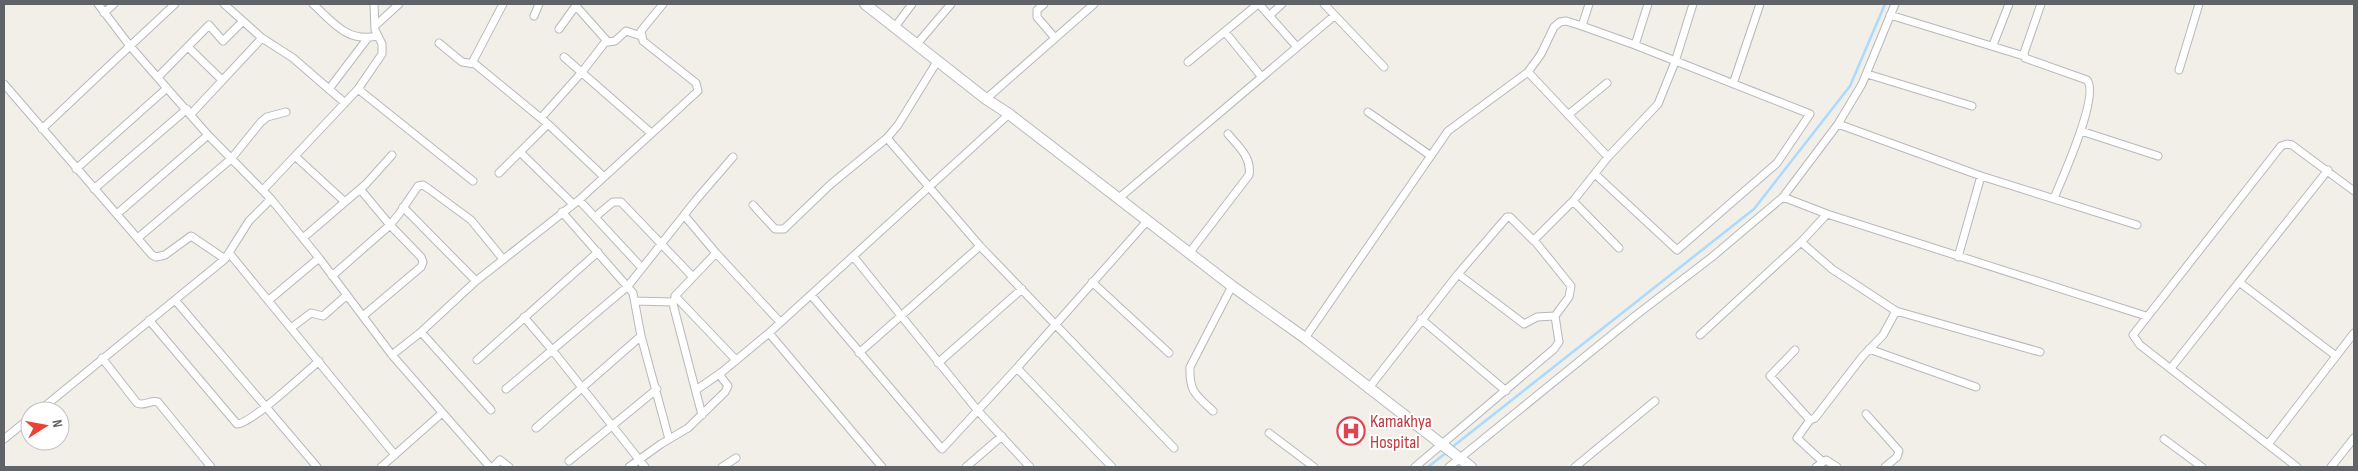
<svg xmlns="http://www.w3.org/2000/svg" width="2358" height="471" font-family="'Sofia Sans Condensed',sans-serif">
  <rect width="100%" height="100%" fill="#f1efe8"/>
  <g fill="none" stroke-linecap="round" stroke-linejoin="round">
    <!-- stream -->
    <path stroke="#aadaff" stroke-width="2.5" d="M 1451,448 L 1754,209 L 1850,86 L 1885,4
      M 1428,467 L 1447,452"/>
    <!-- minor casing -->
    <g stroke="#b5b8bc" stroke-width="9">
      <path id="minor" d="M 175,4 L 130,46 L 208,135 L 271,199 L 319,258 L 392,355 L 490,467
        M 224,4 L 262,38 L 293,58 L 345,103
        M 313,4 C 333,22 347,43 377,36
        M 1044,4 L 1037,10 L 1037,17 L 1055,38
        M 1259,4 L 1297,47
        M 1324,4 L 1384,67
        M 2041,4 L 2024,53 L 2025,58 L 2087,80 C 2100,95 2062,179 2054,198
        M 576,6 L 608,42 L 615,41 L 626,31 L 641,36
        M 104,13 L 114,4
        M 1270,15 L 1282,4
        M 1890,15 L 2024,56
        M 534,16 L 539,4
        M 375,26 L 399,4
        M 1582,26 L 1589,4
        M 895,27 L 912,4
        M 559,29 L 577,4
        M 1225,32 L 1261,76
        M 439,43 L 462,62 L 475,64 L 548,124 L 603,176
        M 917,44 L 951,4
        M 1635,45 L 1648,4
        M 1993,45 L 2009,4
        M 188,47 L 222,80
        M 564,57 L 651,133
        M 1188,62 L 1258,4
        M 472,63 L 503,4
        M 2179,70 L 2199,4
        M 1867,74 L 1972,106
        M 158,77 L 209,25 L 223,41 L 243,21
        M 4,84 L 152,255 L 156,257 L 165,255 L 191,236 L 225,259
        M 1733,84 L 1760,4
        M 329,89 L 367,39
        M 358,89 L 473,181
        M 986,99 L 1094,4
        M 1368,112 L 1431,156
        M 191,114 L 262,38
        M 1568,115 L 1607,83
        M 541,118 L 582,72 L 606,41
        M 1838,124 L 1981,176 L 2137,225
        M 42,129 L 130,46 L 98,4
        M 2081,131 L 2158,156
        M 520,152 L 573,204
        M 296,157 L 345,202
        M 1608,157 L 1658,104 L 1675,62 L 1693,4
        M 76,169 L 167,88
        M 499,173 L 548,124
        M 94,189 L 187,109
        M 360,189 L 390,225 L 421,257 L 423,262 L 421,267 L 363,316
        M 263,190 L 358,89 L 382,54 L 382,44 L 375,30 L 374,4
        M 1783,197 L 1827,214 L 2146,316
        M 1119,198 L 1334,16
        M 579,200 L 642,268
        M 1573,201 L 1619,248
        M 753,205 L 775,229 L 784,229 L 831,184 L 887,138 L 898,125 L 938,60
        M 403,207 L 476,281
        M 562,212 L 633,293 L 641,336 L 669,439
        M 117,214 L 208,135
        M 684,215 L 716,253
        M 595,217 L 613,202 L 621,202 L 692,276
        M 139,237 L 231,159 L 261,122 L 267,117 L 286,112
        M 303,238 L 366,184 L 392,155
        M 1801,242 L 1832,269 L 1896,311 L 2040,352
        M 980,246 L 1174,448
        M 1190,252 L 1249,175 C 1252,158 1239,147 1228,134
        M 230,254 L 395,455
        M 853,256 L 978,411 L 1030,467
        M 1958,257 L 1981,176
        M 1458,274 L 1524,324 L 1537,317 L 1555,316
        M 332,276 L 390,225 L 399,214 L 418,186 L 423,185 L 429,189 L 471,220 L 503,259
        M 1092,282 L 1169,353
        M 2239,282 L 2336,356
        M 811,295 L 942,449 L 1017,368 L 1148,220
        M 676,296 L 673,302 L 674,308 L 702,415
        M 175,300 L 317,467
        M 269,300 L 319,258
        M 635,301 L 673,302
        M 524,317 L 553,351 L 645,467
        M 1421,319 L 1506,391
        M 149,320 L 237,424 C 251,424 305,373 319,361
        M 291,328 L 311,313 L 323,316 L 347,295
        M 421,332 L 491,410
        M 769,333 L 882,467
        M 1700,335 L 1801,242 L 1827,214
        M 1305,338 L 1448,131 L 1528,72 L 1541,54 L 1554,27 L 1560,22 L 1566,21 L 1582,26 L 1635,45 L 1810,114 L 1777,163 L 1677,250 L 1595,174
        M 1869,349 L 1976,387
        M 1795,350 L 1770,376 L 1810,420 L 1815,418 L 1862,357 L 1883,335 L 1896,311
        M 859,353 L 980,246 L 887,138
        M 392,355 L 421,332 L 476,281 L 579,200 L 698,91 L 696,83 L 643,41 L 641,31 L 663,4
        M 102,358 L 137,403 C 145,407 151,399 158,402 L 211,467
        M 735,359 L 675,296 L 716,253 L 780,322
        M 477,360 L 598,252
        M 938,363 L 1022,289
        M 1017,368 L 1112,467
        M 2171,368 L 2328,170
        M 506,389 L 628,286 L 696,200 L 733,157
        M 1368,389 L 1458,274 L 1507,217 L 1510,217 L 1534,241
        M 696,390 L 722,372 L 769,333 L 1009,114
        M 39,411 L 225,259 L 249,221 L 271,199
        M 1213,411 C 1196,395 1189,392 1190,367 L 1232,286
        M 1866,414 L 1899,451 L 1897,457 L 1885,467
        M 1810,420 L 1797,438 L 1823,462
        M 536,428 L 641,336
        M 1269,433 L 1314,467
        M 4,439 L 30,418
        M 2164,439 L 2202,467
        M 2269,443 L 2354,333
        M 569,461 L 657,389
        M 381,467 L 441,414
        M 493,467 L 500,460 L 509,467
        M 629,467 L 661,444 L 688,428 L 725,392 L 728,386 L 719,374
        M 722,467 L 736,458
        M 966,467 L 1002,436
        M 1415,467 L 1554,349 L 1559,342 L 1555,316 L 1569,297 L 1571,286 L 1534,240 L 1573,201 L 1608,157 L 1528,72
        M 1449,467 L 1635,316 L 1712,257 L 1783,197 L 1838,124 L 1862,84 L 1895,4
        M 1575,467 L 1655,401
        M 1816,467 L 1826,460 L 1837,467
        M 2297,467 L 2140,345 L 2133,335 L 2281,146 L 2287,144 L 2292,145 L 2354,191
        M 2331,467 L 2354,438"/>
    </g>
    <!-- secondary casing -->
    <g stroke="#b6babf" stroke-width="12">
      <path id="secondary" d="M 865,4 L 986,99 L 1009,114 L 1232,286 L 1305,338 L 1471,467"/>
    </g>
    <!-- minor -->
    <use href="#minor" stroke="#fff" stroke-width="7"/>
    <!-- secondary -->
    <use href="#secondary" stroke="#fff" stroke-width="10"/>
  </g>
  <!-- icons -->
  <defs>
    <g id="hospital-ring" transform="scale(1.4375)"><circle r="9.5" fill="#fff" stroke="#e0444e" stroke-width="1.5"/><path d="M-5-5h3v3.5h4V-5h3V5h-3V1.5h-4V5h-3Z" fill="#e0444e"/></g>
  </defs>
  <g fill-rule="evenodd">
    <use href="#hospital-ring" x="1351" y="431"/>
  </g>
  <g text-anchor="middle" stroke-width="4" stroke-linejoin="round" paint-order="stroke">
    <!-- health labels -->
    <g font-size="18" fill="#be3a42" stroke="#fff" text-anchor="start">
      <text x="1370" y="427">Kamakhya<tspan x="1370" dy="21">Hospital</tspan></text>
    </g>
  </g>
  <!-- border -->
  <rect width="2358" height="471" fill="none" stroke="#5f6368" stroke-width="10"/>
  <!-- north arrow -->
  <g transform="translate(45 426) rotate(79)"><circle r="24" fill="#ffffff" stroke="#bfc1c3"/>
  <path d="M0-4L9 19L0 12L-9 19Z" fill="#ea4335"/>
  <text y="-8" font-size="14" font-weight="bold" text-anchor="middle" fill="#5f6368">N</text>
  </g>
</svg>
